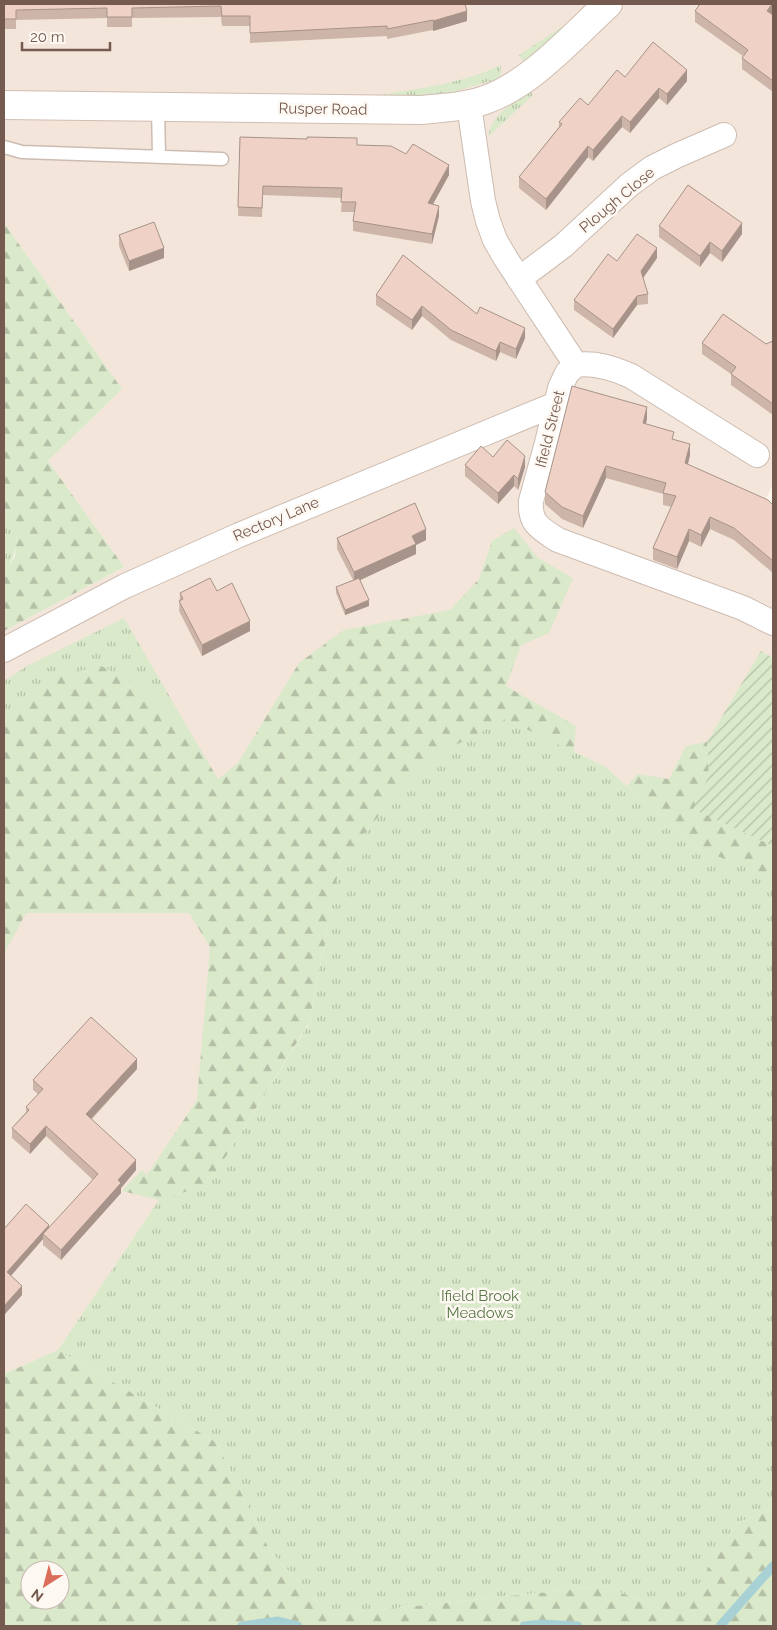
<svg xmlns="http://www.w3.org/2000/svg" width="777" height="1630" font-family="Raleway,sans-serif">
  <defs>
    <pattern id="grass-tufts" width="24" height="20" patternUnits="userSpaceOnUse" patternTransform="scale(1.25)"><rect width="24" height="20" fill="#d9e9ca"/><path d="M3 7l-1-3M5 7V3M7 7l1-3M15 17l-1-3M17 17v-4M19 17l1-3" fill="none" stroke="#b5c0a6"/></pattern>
    <pattern id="forest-firs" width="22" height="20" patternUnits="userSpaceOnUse" patternTransform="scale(1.25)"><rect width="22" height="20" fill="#d9e9ca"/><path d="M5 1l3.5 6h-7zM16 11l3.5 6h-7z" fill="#b5c0a6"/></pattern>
    <pattern id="garden-furrows" width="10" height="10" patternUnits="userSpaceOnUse" patternTransform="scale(1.25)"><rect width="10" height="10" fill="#d9e9ca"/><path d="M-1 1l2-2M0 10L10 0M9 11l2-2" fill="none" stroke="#b5c0a6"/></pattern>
  </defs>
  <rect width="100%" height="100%" fill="#fbf4eb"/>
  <!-- residential -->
  <path fill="#f3e5da" d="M 4,4 L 773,4 L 773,484 L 763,504 L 773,512 L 773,877 L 698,849 L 604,766 L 505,719 L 340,862 L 309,1023 L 208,1185 L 159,1200 L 58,1350 L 4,1374 L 4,631 L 124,567 L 48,461 L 122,389 L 4,223 Z"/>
  <!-- grass -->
  <path fill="url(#grass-tufts)" d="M 563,26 L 566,28 L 525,63 L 519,55 Z
    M 501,65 L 501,78 L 450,93 L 429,97 L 381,98 L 384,94 C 424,88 463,83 501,65 Z
    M 531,92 L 533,95 L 488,137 C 493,112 511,105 531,92 Z
    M 4,508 C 22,535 20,547 4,574 Z
    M 124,618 L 189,730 L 145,688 L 4,725 L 4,681 L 27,666 Z
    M 505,719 L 604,766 L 698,849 L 773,877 L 773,1509 L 736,1523 L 694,1593 L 652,1605 L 604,1586 L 330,1615 L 270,1551 L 216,1442 L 58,1350 L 159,1200 L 208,1185 L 309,1024 L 340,862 L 424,762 Z"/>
  <!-- forest -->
  <path fill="url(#forest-firs)" fill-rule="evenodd" d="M 4,223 L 122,389 L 48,461 L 124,567 L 4,631 L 4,574 L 15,556 L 17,537 L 4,507 Z
    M 514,528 L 538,558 L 573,578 L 549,633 L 521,645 L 506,686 L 576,726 L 574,752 L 505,719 L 424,762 L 340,862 L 309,1023 L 208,1185 L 159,1200 L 122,1191 L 142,1170 L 147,1175 L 197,1100 L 210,947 L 189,913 L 26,913 L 4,954 L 4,725 L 61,675 L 101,666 L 145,688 L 189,730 L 218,779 L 238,763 L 299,663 L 344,630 L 450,610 L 479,579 L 492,541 Z
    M 707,742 L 709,775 L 694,809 L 773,846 L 773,877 L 698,849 L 627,786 L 638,774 L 669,779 L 686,746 Z
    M 58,1350 L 216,1442 L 270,1551 L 330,1615 L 604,1586 L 652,1605 L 694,1592 L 736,1523 L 773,1509 L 773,1626 L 4,1626 L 4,1374 ZM 30,1570 L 60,1570 L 60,1600 L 30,1600 Z"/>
  <!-- garden -->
  <path fill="url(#garden-furrows)" d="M 761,651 L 773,658 L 773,846 L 693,809 L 709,775 L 707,742 Z"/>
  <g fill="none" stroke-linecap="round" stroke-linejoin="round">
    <!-- stream -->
    <path stroke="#a7d1d5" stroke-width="9" d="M 242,1626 L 278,1621 L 298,1626
      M 524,1626 L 542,1624 L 578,1626
      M 720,1626 L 773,1566"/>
    <!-- lane casing -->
    <g stroke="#cdbcb1" stroke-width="15">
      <path id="lane" d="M 158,107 L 159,157
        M 4,147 L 22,152 L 222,159"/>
    </g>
    <!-- street casing -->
    <g stroke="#cdbcb1" stroke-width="26">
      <path id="street" d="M 469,105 L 483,201 L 488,221 L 495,240 L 506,259 L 576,365 L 567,373 L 560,388 L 547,443 L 531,501 C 529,524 541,529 558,540 L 743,608 L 773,623
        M 519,279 L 563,246 L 629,185 L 652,168 L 678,155 L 724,135
        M 576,365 C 595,362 613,368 631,376 L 757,455
        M 4,650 L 125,586 L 239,535 L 556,404"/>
    </g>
    <!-- secondary casing -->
    <g stroke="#d2bdb1" stroke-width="30">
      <path id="secondary" d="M 4,105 L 420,110 C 442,108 464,107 485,100 C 531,84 572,37 608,4"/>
    </g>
    <!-- lane -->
    <use href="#lane" stroke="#fff" stroke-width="12"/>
    <!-- street -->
    <use href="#street" stroke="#fff" stroke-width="24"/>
    <!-- secondary -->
    <use href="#secondary" stroke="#fff" stroke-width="28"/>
  </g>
  <!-- wall -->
  <path fill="#ceb5a9" d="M 4,4 L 465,4 L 467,21 L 433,31 L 433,30 L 387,39 L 387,36 L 250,43 L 250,26 L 222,26 L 221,17 L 132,18 L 132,27 L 107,27 L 107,18 L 16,20 L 16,29 L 4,29 Z
    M 698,4 L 773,4 L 773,13 L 772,14 L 773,15 L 773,92 L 742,69 L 742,58 L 743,56 L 695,22 L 695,11 L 698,7 Z
    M 625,77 L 687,81 L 667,105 L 659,98 L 630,133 L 622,127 L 593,161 L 588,157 L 546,210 L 519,188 L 519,177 L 559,127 L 559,122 L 588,105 Z
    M 240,137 L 357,145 L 406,154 L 449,175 L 433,204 L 439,216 L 432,244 L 353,231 L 353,221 L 355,212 L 341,212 L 342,198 L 263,195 L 262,217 L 238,216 Z
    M 659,226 L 742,234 L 722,262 L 710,253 L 700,267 L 659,237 Z
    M 119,235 L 164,258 L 129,271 L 119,246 Z
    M 657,258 L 643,278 L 648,294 L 648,304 L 637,305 L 613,338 L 574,310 L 574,300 L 617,261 Z
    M 376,295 L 477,314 L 525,338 L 516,359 L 500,352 L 496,361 L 451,340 L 422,316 L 412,330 L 376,305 Z
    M 773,341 L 773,415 L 731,385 L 731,374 L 702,354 L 702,343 L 766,344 Z
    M 647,419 L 646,424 L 674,439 L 690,455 L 688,465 L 773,505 L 773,573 L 734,540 L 710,529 L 701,547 L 689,541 L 677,569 L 653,560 L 653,548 L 672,507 L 663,505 L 663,494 L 606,478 L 583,528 L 562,519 L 545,504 L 545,492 Z
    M 493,457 L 525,467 L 518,490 L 514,486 L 498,504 L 465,476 L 465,465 Z
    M 337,538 L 426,540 L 416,545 L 416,554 L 360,580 L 369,606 L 345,615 L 336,593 L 336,587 L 353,580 L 337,549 Z
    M 217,591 L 250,631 L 202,656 L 179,611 L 180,593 Z
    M 137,1069 L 92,1119 L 136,1170 L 121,1188 L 121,1193 L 61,1260 L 43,1245 L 43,1239 L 11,1276 L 22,1295 L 4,1315 L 4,1229 L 49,1229 L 93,1180 L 46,1136 L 30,1154 L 12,1138 L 12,1128 L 26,1112 L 26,1107 L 38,1094 L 33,1090 L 33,1080 Z"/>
  <!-- shaded-wall -->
  <path fill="#a7938a" d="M 772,4 L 773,4 L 773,13 L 767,21 L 767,11 Z
    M 467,11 L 467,21 L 433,31 L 433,21 Z
    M 687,70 L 687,81 L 667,105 L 667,94 Z
    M 659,88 L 659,98 L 630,133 L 630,122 Z
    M 622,116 L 622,127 L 593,161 L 593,150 Z
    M 588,146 L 588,157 L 546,210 L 546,199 Z
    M 449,165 L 449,175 L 428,213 L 428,203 Z
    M 439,206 L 439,216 L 432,244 L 432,234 Z
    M 742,223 L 742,234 L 722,262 L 722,251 Z
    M 710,242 L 710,253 L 700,267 L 700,256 Z
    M 164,248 L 164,258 L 129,271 L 129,261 Z
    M 657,248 L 657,258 L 641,281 L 641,271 Z
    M 637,296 L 637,305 L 613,338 L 613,329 Z
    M 422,306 L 422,316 L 412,330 L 412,320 Z
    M 525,328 L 525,338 L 516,359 L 516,349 Z
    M 500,342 L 500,352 L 496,361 L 496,351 Z
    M 647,407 L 647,419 L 643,435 L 643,423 Z
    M 690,444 L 690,455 L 685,475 L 685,463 Z
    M 525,456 L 525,467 L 518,490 L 518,479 Z
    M 606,466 L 606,478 L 583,528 L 583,516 Z
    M 514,475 L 514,486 L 498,504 L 498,493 Z
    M 710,517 L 710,529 L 701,547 L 701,535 Z
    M 426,529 L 426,540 L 416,545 L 416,554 L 354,583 L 354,572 L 412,536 Z
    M 689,529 L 689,541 L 677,569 L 677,557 Z
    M 369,600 L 369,606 L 345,615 L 345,610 Z
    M 250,621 L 250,631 L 202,656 L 202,645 Z
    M 137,1059 L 137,1069 L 86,1124 L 86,1114 Z
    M 46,1126 L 46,1136 L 30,1154 L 30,1144 Z
    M 136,1160 L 136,1170 L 121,1188 L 121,1193 L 61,1260 L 61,1250 L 118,1180 Z
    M 49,1225 L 49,1233 L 43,1234 L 43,1239 L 7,1280 L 7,1272 Z
    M 22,1286 L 22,1295 L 4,1315 L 4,1306 Z"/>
  <!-- building -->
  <path fill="#efd2c5" stroke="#a7938a" d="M 4,4 L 465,4 L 467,11 L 433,21 L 433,20 L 387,29 L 387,26 L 250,33 L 250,16 L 222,16 L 221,6 L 132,8 L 132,17 L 107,17 L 107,8 L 16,10 L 16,19 L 4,19 Z
    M 700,4 L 772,4 L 767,11 L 773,15 L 773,81 L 742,58 L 748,50 L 695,11 Z
    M 653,42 L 687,70 L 667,94 L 659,88 L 630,122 L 622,116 L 593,150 L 588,146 L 546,199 L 519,177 L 562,124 L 559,122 L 580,98 L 588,105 L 617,70 L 625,77 Z
    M 240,137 L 307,139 L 307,137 L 357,138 L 357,145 L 391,146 L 406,154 L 413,144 L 449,165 L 428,203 L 439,206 L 432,234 L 353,221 L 356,202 L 341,202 L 342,188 L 263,186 L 262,208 L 238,207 Z
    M 688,185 L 742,223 L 722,251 L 710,242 L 700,256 L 659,226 Z
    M 154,222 L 164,248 L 129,261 L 119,235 Z
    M 637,234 L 657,248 L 641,271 L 648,294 L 637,296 L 613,329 L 574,300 L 608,254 L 617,261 Z
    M 403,255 L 477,314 L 480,307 L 525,328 L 516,349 L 500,342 L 496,351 L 451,330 L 422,306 L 412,320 L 376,295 Z
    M 723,314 L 766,344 L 773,341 L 773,404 L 731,374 L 736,367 L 702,343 Z
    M 572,386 L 647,407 L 643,423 L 674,432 L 672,439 L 690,444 L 685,463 L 768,500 L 773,505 L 773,561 L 734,528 L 710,517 L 701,535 L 689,529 L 677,557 L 653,548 L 676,496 L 663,493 L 666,483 L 606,466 L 583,516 L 562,507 L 545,492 Z
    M 507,440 L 525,456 L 518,479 L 514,475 L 498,493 L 465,465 L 481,446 L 493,457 Z
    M 415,503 L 426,529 L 412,536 L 416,544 L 354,572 L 337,538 Z
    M 210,578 L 217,591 L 232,583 L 250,621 L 202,645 L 179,601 L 183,599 L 180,593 Z
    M 359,578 L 369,600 L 345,610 L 336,587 Z
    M 91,1017 L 137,1059 L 86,1114 L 136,1160 L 118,1180 L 121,1183 L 61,1250 L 43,1234 L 98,1174 L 46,1126 L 30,1144 L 12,1128 L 29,1110 L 26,1107 L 43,1089 L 33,1080 Z
    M 26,1204 L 49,1225 L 7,1272 L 22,1286 L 4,1306 L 4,1229 Z"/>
  <g text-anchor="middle" stroke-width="5" stroke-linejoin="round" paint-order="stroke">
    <!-- street labels -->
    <g font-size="15" fill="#755a4f" stroke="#fef8f2">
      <text transform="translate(323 109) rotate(1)" y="5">Rusper Road</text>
      <text transform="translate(617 200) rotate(-40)" y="5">Plough Close</text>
      <text transform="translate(550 429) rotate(-76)" y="5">Ifield Street</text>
      <text transform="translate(276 519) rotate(-23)" y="5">Rectory Lane</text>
    </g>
    <!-- park labels -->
    <g font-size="15" fill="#5a7948" stroke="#fef8f2">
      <text x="480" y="1301">Ifield Brook<tspan x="480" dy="17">Meadows</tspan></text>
    </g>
  </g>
  <!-- border -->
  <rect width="777" height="1630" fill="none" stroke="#755a4f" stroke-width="10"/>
  <!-- north arrow -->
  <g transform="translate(45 1585) rotate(216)"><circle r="24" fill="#fef8f2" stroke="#c7b9b1"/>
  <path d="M0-4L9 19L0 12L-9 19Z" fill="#db6e5a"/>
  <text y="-8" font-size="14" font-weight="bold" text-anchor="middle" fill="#755a4f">N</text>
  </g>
  <!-- scale -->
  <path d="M22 42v8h88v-8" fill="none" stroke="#755a4f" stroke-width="2.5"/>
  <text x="30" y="42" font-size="15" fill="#755a4f" stroke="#fef8f2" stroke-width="4" paint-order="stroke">20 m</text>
</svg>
